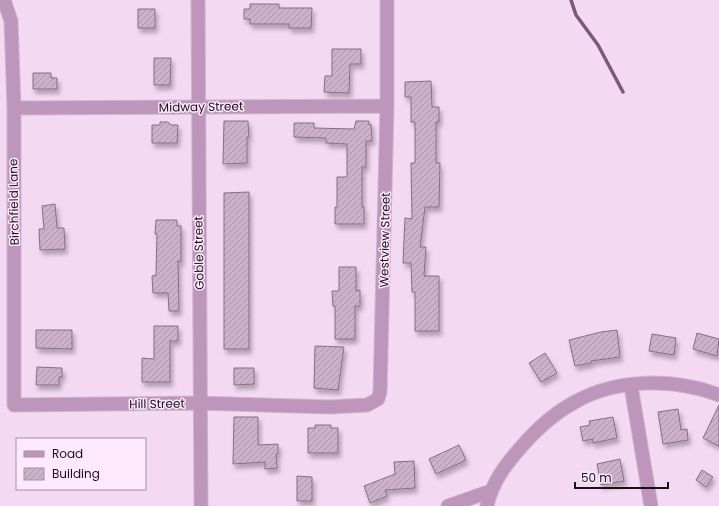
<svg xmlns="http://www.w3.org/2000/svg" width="719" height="506" font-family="Poppins,sans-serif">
  <defs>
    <pattern id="building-hatch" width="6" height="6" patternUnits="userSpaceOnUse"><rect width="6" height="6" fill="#cbb1c9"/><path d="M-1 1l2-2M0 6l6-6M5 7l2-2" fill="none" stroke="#ae97ac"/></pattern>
    <filter id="shadow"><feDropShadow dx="2.5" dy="4.5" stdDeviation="2" flood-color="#0004"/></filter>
  </defs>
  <rect width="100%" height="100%" fill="#f4d9f2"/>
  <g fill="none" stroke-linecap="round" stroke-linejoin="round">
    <!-- stream -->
    <path stroke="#7f577c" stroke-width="3.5" d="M 571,0 L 576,15 L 598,45 L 623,92"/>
  </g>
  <!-- building -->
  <path fill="url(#building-hatch)" stroke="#876f85" filter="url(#shadow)" d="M 250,4 L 279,4 L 279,8 L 312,8 L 311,28 L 289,28 L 289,24 L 250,24 L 250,19 L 244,19 L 244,9 L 250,9 Z
    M 138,9 L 155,9 L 155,28 L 138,28 Z
    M 332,49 L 361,49 L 361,64 L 350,64 L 349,93 L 324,92 L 325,76 L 332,76 Z
    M 154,58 L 171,58 L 170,85 L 154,85 Z
    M 33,73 L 51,73 L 51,78 L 57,78 L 57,89 L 33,89 Z
    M 431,81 L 432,107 L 439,107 L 439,122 L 436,122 L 436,163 L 440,163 L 439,207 L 425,207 L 420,247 L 426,247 L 424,276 L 439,276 L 439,331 L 415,331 L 415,292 L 412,292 L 411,263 L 403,263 L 405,218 L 412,219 L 411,163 L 415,163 L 415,122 L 411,122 L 411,97 L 405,97 L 405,82 Z
    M 224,121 L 248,121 L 249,137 L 247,137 L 247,163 L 223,164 Z
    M 356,121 L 369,121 L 369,125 L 371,124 L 372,141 L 366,141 L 366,167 L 362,167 L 362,207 L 364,207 L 364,224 L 335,224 L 335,207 L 337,207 L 337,177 L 347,177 L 347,144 L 326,143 L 326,138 L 294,137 L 294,123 L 314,123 L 314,128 L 354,129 Z
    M 160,122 L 168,122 L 171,125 L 178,125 L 177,143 L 152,143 L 152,125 L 160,125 Z
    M 249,192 L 249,349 L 224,349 L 224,193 Z
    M 55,204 L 57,228 L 64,228 L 65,249 L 40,250 L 39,229 L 44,229 L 42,206 Z
    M 156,220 L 177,220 L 177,226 L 181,226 L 181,262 L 178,261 L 179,311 L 169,311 L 168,293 L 153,293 L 152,276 L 156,275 L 157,234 L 155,234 Z
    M 339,267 L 356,267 L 356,291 L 360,290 L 360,306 L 355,306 L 355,339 L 335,339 L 335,306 L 333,306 L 332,291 L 339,291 Z
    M 154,326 L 178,326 L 178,341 L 170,341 L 170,382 L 142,382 L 142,358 L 154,359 Z
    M 36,330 L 72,330 L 72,349 L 36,348 Z
    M 617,330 L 620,357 L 591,361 L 591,363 L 575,366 L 569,340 L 601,332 Z
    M 697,333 L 719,339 L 717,356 L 693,349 Z
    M 652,334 L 676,338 L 674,355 L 649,351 Z
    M 315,346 L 344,347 L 338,390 L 314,388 Z
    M 545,353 L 557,373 L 541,382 L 529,363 Z
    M 37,367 L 62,368 L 62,377 L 59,377 L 59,385 L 36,385 Z
    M 234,368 L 254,368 L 254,384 L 234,385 Z
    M 719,405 L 719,446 L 703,438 Z
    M 678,409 L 681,430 L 687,429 L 688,440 L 663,444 L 658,412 Z
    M 234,417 L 258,417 L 258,445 L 278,444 L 278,454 L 276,454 L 277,468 L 265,469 L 265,462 L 233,464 Z
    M 613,417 L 617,438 L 593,443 L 593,439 L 583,441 L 580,427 L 590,425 L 589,421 Z
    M 315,425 L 331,425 L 331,428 L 338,428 L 338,453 L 308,453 L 308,428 L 315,428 Z
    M 459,445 L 466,460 L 436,474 L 429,459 Z
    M 620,459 L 624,481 L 601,485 L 597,464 Z
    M 414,461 L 415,488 L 385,490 L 387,496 L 370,503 L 364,486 L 395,474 L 394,462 Z
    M 702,470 L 713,477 L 706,487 L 696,480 Z
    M 297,476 L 312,477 L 312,501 L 297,501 Z"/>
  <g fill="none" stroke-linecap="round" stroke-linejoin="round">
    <!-- minor casing -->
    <g stroke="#cdb5cb" stroke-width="15">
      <path id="minor" d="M 4,0 L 11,21 L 14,108 L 14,405 L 199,403 L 330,407 L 367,405 L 378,399 L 380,392 L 387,106 L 387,0
        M 198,0 L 201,506
        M 14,108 L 387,106
        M 631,386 L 651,506
        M 448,506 L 491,491
        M 487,506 C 492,482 506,464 522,446 C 537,429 554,413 575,402 C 617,378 675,378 719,395"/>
    </g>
    <!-- minor -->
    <use href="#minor" stroke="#be96bb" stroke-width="13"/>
  </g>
  <g text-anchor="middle" stroke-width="3" stroke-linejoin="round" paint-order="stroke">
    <!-- street labels -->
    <g font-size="12" fill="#191018" stroke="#fee8fc">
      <text transform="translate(201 107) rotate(-1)" y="4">Midway Street</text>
      <text transform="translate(14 202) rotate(-91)" y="4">Birchfield Lane</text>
      <text transform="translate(385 240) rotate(-89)" y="4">Westview Street</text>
      <text transform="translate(199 253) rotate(-91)" y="4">Goble Street</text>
      <text transform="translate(157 404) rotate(-1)" y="4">Hill Street</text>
    </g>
  </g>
  <!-- legend -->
  <rect x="16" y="438" width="130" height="52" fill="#fee8fc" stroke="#a292a1"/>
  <rect x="24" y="451" width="20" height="6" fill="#be96bb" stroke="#a292a1"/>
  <text x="52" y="458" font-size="12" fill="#191018">Road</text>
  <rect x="24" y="468" width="20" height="12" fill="url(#building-hatch)" stroke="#a292a1"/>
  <text x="52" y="478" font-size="12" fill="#191018">Building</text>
  <!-- scale -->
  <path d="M575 482v6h93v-6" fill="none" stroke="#191018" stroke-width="2"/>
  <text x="581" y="482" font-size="12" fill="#191018" stroke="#fee8fc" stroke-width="3" paint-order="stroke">50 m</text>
</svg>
